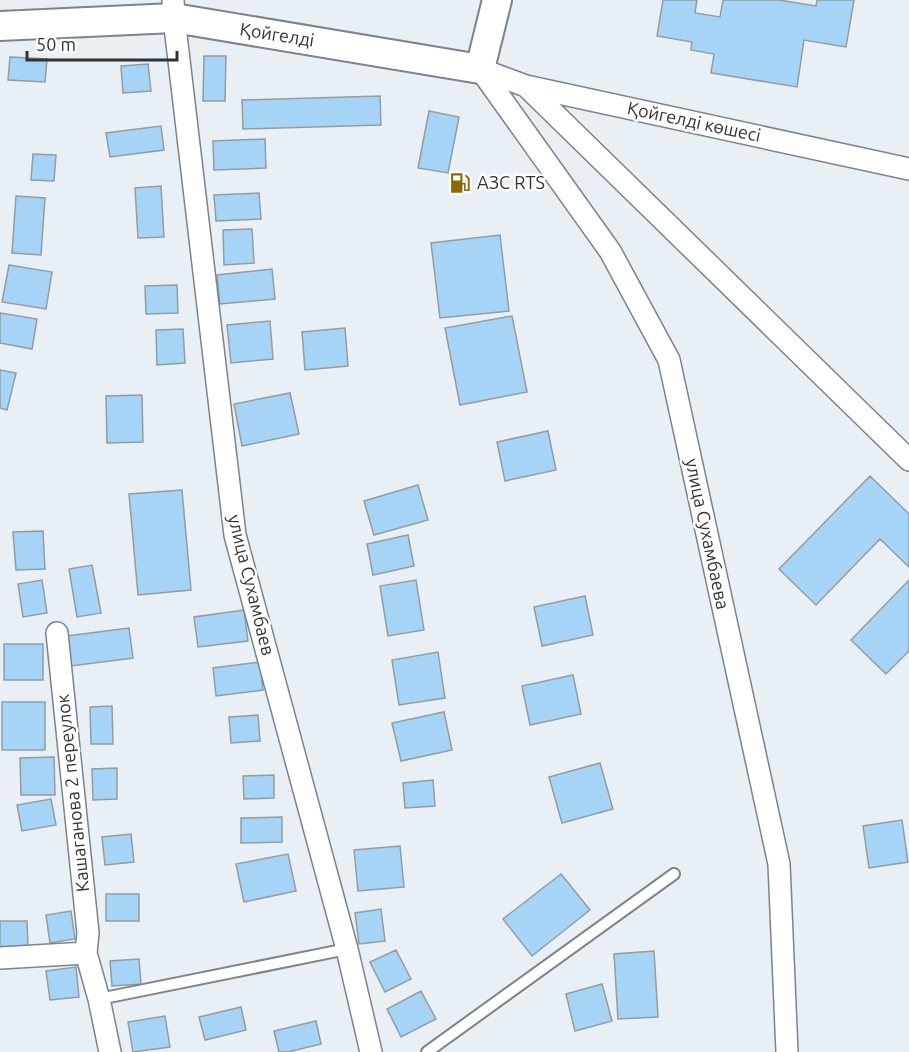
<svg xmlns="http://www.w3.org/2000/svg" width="909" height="1052" font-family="Ubuntu,sans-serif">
  <rect width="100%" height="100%" fill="#e8f0f6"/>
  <!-- building -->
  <path fill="#a5d4f7" stroke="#949ba1" stroke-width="1.5" d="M 663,0 L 697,0 L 695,13 L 720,17 L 723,0 L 779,0 L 816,6 L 817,0 L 854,0 L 846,47 L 804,40 L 797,87 L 711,73 L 714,54 L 691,50 L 692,42 L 657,36 Z
    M 204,56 L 226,56 L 225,101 L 203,101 Z
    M 10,57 L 47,59 L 45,82 L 8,80 Z
    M 148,64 L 151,91 L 123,93 L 121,66 Z
    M 380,96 L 381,125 L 243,129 L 242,100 Z
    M 429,111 L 459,117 L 448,173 L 418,168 Z
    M 161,126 L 164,150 L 110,157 L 106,133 Z
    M 265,139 L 266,168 L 214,170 L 213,141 Z
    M 33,154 L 56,155 L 54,181 L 31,180 Z
    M 161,186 L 164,237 L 138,238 L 135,188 Z
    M 259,193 L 261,219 L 216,221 L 214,195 Z
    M 16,196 L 45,198 L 41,255 L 12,253 Z
    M 252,229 L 254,263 L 224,265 L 223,230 Z
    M 500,235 L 509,311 L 440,318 L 431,243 Z
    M 9,265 L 52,272 L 46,309 L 2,302 Z
    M 272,269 L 275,299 L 220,304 L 217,275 Z
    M 177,285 L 178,313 L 146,314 L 145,286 Z
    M 0,313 L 37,319 L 32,349 L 0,343 Z
    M 512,316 L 527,392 L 460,405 L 445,328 Z
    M 270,321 L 273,359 L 231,363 L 227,325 Z
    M 345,328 L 348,366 L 305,370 L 302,332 Z
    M 183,329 L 185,363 L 157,365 L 156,330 Z
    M 0,370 L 16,373 L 7,410 L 0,408 Z
    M 290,393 L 299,434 L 242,446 L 234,404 Z
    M 142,395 L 143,442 L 107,443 L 106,396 Z
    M 548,431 L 556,470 L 505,481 L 497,442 Z
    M 870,476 L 909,514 L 909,567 L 880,539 L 816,605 L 779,569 Z
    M 418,485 L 428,520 L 374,535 L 364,501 Z
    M 182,490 L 191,590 L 138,595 L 129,494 Z
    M 43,531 L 45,569 L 16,570 L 13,532 Z
    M 408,535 L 414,566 L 373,575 L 367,544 Z
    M 92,565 L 101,613 L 77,617 L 69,569 Z
    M 42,580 L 47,613 L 23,617 L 18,584 Z
    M 416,580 L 424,630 L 388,636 L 380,586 Z
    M 909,580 L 909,651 L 886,674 L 851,640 Z
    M 585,596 L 593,635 L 542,646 L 534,607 Z
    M 244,610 L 248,641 L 198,647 L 194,617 Z
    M 129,628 L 133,658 L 71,666 L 67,636 Z
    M 4,644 L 43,644 L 43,680 L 4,680 Z
    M 438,652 L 445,698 L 399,705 L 392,660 Z
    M 260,662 L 263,690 L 216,696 L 213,668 Z
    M 573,675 L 581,714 L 530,725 L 522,686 Z
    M 2,702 L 45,702 L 45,750 L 2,750 Z
    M 112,706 L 113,744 L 91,744 L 90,707 Z
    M 444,712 L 452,750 L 401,761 L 392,723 Z
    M 258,715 L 260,741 L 231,743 L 229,717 Z
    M 54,757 L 55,795 L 21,795 L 20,758 Z
    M 600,763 L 613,809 L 562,823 L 549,777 Z
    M 117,768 L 117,799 L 93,800 L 92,769 Z
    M 274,775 L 274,798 L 244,799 L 243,776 Z
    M 433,780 L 435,806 L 405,808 L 403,783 Z
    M 51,799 L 56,825 L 22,831 L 17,805 Z
    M 282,817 L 282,842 L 241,843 L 241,818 Z
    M 902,820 L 908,862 L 869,868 L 863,826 Z
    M 131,834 L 134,862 L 105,865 L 102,837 Z
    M 400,846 L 404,887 L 358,891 L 354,850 Z
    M 288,854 L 296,891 L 244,902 L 236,864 Z
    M 561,874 L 590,910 L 532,956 L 503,919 Z
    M 106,894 L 139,894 L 139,921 L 106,921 Z
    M 381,909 L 385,941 L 359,944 L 355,913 Z
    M 71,911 L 75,939 L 50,943 L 46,915 Z
    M 0,921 L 27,921 L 28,946 L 0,947 Z
    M 396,950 L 411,979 L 385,992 L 370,962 Z
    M 654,951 L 658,1017 L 618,1019 L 614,954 Z
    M 139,959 L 141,984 L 112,986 L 110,961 Z
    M 76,967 L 79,997 L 50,1000 L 46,971 Z
    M 602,984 L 612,1021 L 575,1031 L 566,994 Z
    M 421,991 L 436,1019 L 401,1037 L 387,1009 Z
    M 241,1007 L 246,1030 L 205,1040 L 199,1017 Z
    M 165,1016 L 170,1047 L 133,1052 L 128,1022 Z
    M 316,1021 L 321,1044 L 288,1052 L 279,1052 L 274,1031 Z"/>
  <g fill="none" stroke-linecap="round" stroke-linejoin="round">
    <!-- lane casing -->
    <g stroke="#7c8489" stroke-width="14">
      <path id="lane" d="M 99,999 L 347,949
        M 427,1052 L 674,874"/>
    </g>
    <!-- street casing -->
    <g stroke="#7c8489" stroke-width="24">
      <path id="street" d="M 173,0 L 174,18 L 235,535 L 347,949 L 371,1052
        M 480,69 L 610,251 L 669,360 L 779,864 L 787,1052
        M 480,69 L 526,86 L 909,169
        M 526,86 L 909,460
        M 57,633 L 88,933 L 86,953 L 99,999 L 110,1052
        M 0,958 L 86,953"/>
    </g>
    <!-- secondary casing -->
    <g stroke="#7c8489" stroke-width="32">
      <path id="secondary" d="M 0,26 L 174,18 L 480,69 L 497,0"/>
    </g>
    <!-- lane -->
    <use href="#lane" stroke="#fff" stroke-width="10"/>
    <!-- street -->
    <use href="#street" stroke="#fff" stroke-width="21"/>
    <!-- secondary -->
    <use href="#secondary" stroke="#fff" stroke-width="28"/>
  </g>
  <!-- icons -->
  <defs>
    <g id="fuel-bare" transform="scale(1.62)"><path d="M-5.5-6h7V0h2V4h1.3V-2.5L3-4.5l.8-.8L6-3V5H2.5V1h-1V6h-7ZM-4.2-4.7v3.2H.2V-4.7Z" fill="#876c09" stroke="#fff" stroke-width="2.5" paint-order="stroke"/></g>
  </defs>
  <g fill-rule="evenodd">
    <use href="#fuel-bare" x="460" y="183"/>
  </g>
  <g text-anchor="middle" stroke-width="5" stroke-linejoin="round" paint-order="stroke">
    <!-- street labels -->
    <g font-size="18" fill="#303336" stroke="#fff">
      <text transform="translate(277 35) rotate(9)" y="6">Қойгелді</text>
      <text transform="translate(694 122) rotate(12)" y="6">Қойгелді көшесі</text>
      <text transform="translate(707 534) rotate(78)" y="6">улица Сухамбаева</text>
      <text transform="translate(251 585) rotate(76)" y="6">улица Сухамбаев</text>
      <text transform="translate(73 793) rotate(-96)" y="6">Кашаганова 2 переулок</text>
    </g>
    <!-- poi labels -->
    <g font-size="18" fill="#303336" stroke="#fff" text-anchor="start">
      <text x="477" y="189">АЗС RTS</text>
    </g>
  </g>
  <!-- scale -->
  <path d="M27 51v9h150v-9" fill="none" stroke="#303336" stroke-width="3"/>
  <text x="36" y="51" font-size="18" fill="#303336" stroke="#ffffff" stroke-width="4.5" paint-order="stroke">50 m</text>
</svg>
